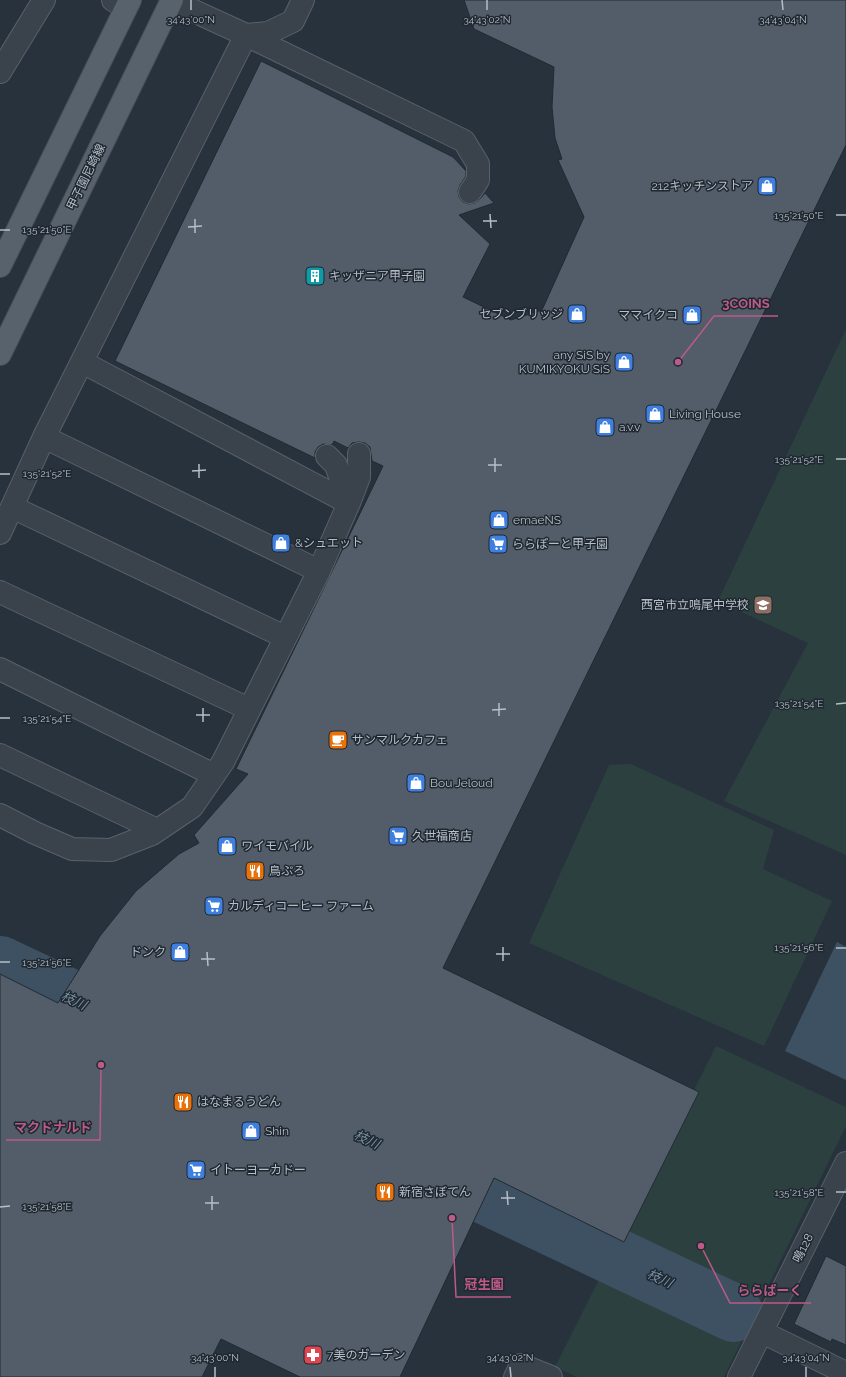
<svg xmlns="http://www.w3.org/2000/svg" width="846" height="1377" font-family="Raleway,'Noto Sans JP',sans-serif">
  <rect width="100%" height="100%" fill="#27323c"/>
  <!-- green -->
  <path fill="#2c403f" d="M 846,329 L 846,855 L 724,801 L 808,643 L 718,601 Z
    M 631,764 L 774,830 L 763,869 L 832,901 L 764,1046 L 529,943 L 609,765 Z
    M 716,1046 L 846,1107 L 846,1126 L 724,1377 L 577,1377 L 555,1367 Z"/>
  <!-- water -->
  <path fill="#3e5163" d="M 837,942 L 846,947 L 846,1080 L 785,1051 Z"/>
  <g fill="none" stroke-linecap="round" stroke-linejoin="round">
    <!-- river -->
    <path stroke="#3e5163" stroke-width="58" d="M 0,965 L 135,1029
      M 413,1161 L 734,1313"/>
  </g>
  <!-- building -->
  <path fill="#525d69" stroke="#212a33" d="M 464,0 L 846,0 L 846,145 L 443,968 L 699,1092 L 624,1242 L 494,1178 L 400,1377 L 300,1377 L 221,1339 L 202,1377 L 0,1377 L 0,974 L 58,1003 L 100,936 L 136,891 L 179,854 L 199,843 L 194,835 L 248,774 L 236,769 L 383,466 L 372,461 L 370,447 L 365,443 L 359,442 L 352,443 L 348,448 L 334,441 L 332,445 L 323,444 L 318,447 L 315,452 L 315,458 L 115,361 L 261,61 L 453,157 L 466,171 L 466,176 L 460,185 L 458,191 L 459,197 L 463,202 L 469,204 L 475,203 L 480,199 L 485,193 L 494,203 L 459,215 L 490,244 L 463,297 L 511,320 L 542,310 L 584,217 L 558,160 L 562,159 L 555,138 L 552,107 L 554,67 L 474,29 Z
    M 826,1256 L 846,1266 L 846,1345 L 832,1339 L 831,1342 L 794,1324 Z"/>
  <g fill="none" stroke-linecap="round" stroke-linejoin="round">
    <!-- minor casing -->
    <g stroke="#58616a" stroke-width="24">
      <path id="minor" d="M 113,0 L 126,7
        M 172,1 L 246,35 L 464,141 L 478,164 L 478,180 L 470,192
        M 0,72 L 44,0
        M 82,362 L 349,503
        M 44,437 L 246,35 L 268,33 L 293,21 L 303,0
        M 327,456 L 336,465 L 349,503
        M 12,507 L 285,637
        M 0,533 L 44,437 L 319,571
        M 0,592 L 249,709
        M 0,669 L 214,775
        M 0,755 L 157,830
        M 0,815 L 35,833 L 72,849 L 111,850 L 152,834 L 192,807 L 223,762 L 319,571 L 349,503 L 359,477 L 359,454
        M 762,1332 L 846,1373
        M 515,1377 L 521,1365 L 551,1377
        M 739,1377 L 846,1163"/>
    </g>
    <!-- major casing -->
    <g stroke="#464f58" stroke-width="24">
      <path id="major" d="M 0,266 L 130,0
        M 0,354 L 172,0"/>
    </g>
    <!-- minor -->
    <use href="#minor" stroke="#3a434c" stroke-width="22"/>
    <!-- major -->
    <use href="#major" stroke="#58626c" stroke-width="22"/>
  </g>
  <!-- ticks -->
  <path fill="none" stroke="#b6bec7" stroke-width="1.5" d="M 191,0 L 191,10M 487,0 L 487,10M 782,0 L 783,10M 490,214 L 491,228M 836,215 L 846,215M 195,219 L 195,233M 483,221 L 497,221M 188,227 L 202,226M 0,230 L 10,230M 495,458 L 495,472M 836,459 L 846,459M 199,464 L 199,478M 488,465 L 502,465M 192,471 L 206,470M 0,474 L 10,474M 499,703 L 499,716M 836,704 L 846,703M 203,708 L 203,722M 492,710 L 506,709M 196,715 L 210,715M 0,718 L 10,718M 503,947 L 503,961M 836,948 L 846,948M 207,952 L 208,966M 496,954 L 510,954M 201,959 L 215,959M 0,962 L 10,962M 507,1191 L 508,1205M 836,1192 L 846,1192M 212,1196 L 212,1210M 501,1198 L 515,1198M 205,1203 L 219,1203M 0,1207 L 10,1206M 215,1367 L 215,1377M 510,1367 L 511,1377M 806,1367 L 806,1377"/>
  <!-- icons -->
  <defs>
    <g id="shop-square" transform="scale(1)"><rect x="-9" y="-9" width="18" height="18" rx="4" fill="#3f7fe0" stroke="#1f2831"/><path d="M-5-2.5h2.3a2.7 3.5 0 0 1 5.4 0H5L5.5 6h-11ZM-1.5-2.5h3a1.5 2.3 0 0 0-3 0Z" fill="#fff"/></g>
    <g id="building-square" transform="scale(1)"><rect x="-9" y="-9" width="18" height="18" rx="4" fill="#0f9aa8" stroke="#1f2831"/><path d="M-4-6H4V6H1V3H-1V6H-4ZM-2.5-4.3h1.7v1.8h-1.7ZM.8-4.3h1.7v1.8H.8ZM-2.5-1h1.7V.8h-1.7ZM.8-1h1.7V.8H.8Z" fill="#fff"/></g>
    <g id="supermarket-square" transform="scale(1)"><rect x="-9" y="-9" width="18" height="18" rx="4" fill="#3f7fe0" stroke="#1f2831"/><path d="M-6-5.5h2.5l.6 2H6L4.5 2H-2.5L-4.4-4H-6ZM-1.5 3.2a1.3 1.3 0 1 0 .1 0ZM3 3.2a1.3 1.3 0 1 0 .1 0Z" fill="#fff"/></g>
    <g id="school-square" transform="scale(1)"><rect x="-9" y="-9" width="18" height="18" rx="4" fill="#8d6e63" stroke="#1f2831"/><path d="M0-5L7-2L0 1L-7-2ZM-4 1L0 2.5L4 1V4Q0 6-4 4Z" fill="#fff"/></g>
    <g id="cafe-square" transform="scale(1)"><rect x="-9" y="-9" width="18" height="18" rx="4" fill="#e8710a" stroke="#1f2831"/><path d="M-5.5-4.5H6V0H3Q3 3.5 0 3.5H-2.5Q-5.5 3.5-5.5 0ZM3-3.2v2h1.7v-2ZM-6 4.5H4V6H-6Z" fill="#fff"/></g>
    <g id="restaurant-square" transform="scale(1)"><rect x="-9" y="-9" width="18" height="18" rx="4" fill="#e8710a" stroke="#1f2831"/><path d="M-5-6h1v4h1v-4h1v4h1v-4h1v5L-1.5 .5V6h-2V.5L-5-1ZM5-6V6H3V1.5H1.5Q1.5-4 5-6Z" fill="#fff"/></g>
    <g id="pharmacy-square" transform="scale(1)"><rect x="-9" y="-9" width="18" height="18" rx="4" fill="#e0444e" stroke="#1f2831"/><path d="M-2-6h4v4h4v4h-4v4h-4v-4h-4v-4h4Z" fill="#fff"/></g>
  </defs>
  <g fill-rule="evenodd">
    <use href="#shop-square" x="767" y="186"/>
    <use href="#building-square" x="315" y="276"/>
    <use href="#shop-square" x="577" y="314"/>
    <use href="#shop-square" x="692" y="315"/>
    <use href="#shop-square" x="624" y="362"/>
    <use href="#shop-square" x="655" y="414"/>
    <use href="#shop-square" x="605" y="427"/>
    <use href="#shop-square" x="499" y="520"/>
    <use href="#shop-square" x="281" y="543"/>
    <use href="#supermarket-square" x="498" y="544"/>
    <use href="#school-square" x="763" y="605"/>
    <use href="#cafe-square" x="338" y="740"/>
    <use href="#shop-square" x="416" y="783"/>
    <use href="#supermarket-square" x="398" y="836"/>
    <use href="#shop-square" x="227" y="846"/>
    <use href="#restaurant-square" x="255" y="871"/>
    <use href="#supermarket-square" x="214" y="906"/>
    <use href="#shop-square" x="180" y="952"/>
    <use href="#restaurant-square" x="183" y="1102"/>
    <use href="#shop-square" x="251" y="1131"/>
    <use href="#supermarket-square" x="196" y="1170"/>
    <use href="#restaurant-square" x="385" y="1192"/>
    <use href="#pharmacy-square" x="313" y="1355"/>
  </g>
  <g text-anchor="middle" stroke-width="3" stroke-linejoin="round" paint-order="stroke">
    <!-- street labels -->
    <g font-size="12" fill="#b6bec7" stroke="#1f2831">
      <text transform="translate(86 177) rotate(-64)" y="4">甲子園尼崎線</text>
      <text transform="translate(803 1248) rotate(-63)" y="4">鳴128</text>
    </g>
    <!-- poi labels -->
    <g font-size="12" fill="#b6bec7" stroke="#1f2831" text-anchor="start">
      <text x="753" y="190" text-anchor="end">212キッチンストア</text>
      <text x="329" y="280">キッザニア甲子園</text>
      <text x="563" y="318" text-anchor="end">セブンブリッジ</text>
      <text x="678" y="319" text-anchor="end">ママイクコ</text>
      <text x="610" y="359" text-anchor="end">any SiS by<tspan x="610" dy="14">KUMIKYOKU SiS</tspan></text>
      <text x="669" y="418">Living House</text>
      <text x="619" y="431">a.v.v</text>
      <text x="513" y="524">emaeNS</text>
      <text x="295" y="547">&amp;シュエット</text>
      <text x="512" y="548">ららぽーと甲子園</text>
      <text x="749" y="609" text-anchor="end">西宮市立鳴尾中学校</text>
      <text x="352" y="744">サンマルクカフェ</text>
      <text x="430" y="787">Bou Jeloud</text>
      <text x="412" y="840">久世福商店</text>
      <text x="241" y="850">ワイモバイル</text>
      <text x="269" y="875">鳥ぷろ</text>
      <text x="228" y="910">カルディコーヒー ファーム</text>
      <text x="166" y="956" text-anchor="end">ドンク</text>
      <text x="197" y="1106">はなまるうどん</text>
      <text x="265" y="1135">Shin</text>
      <text x="210" y="1174">イトーヨーカドー</text>
      <text x="399" y="1196">新宿さぼてん</text>
      <text x="327" y="1359">7美のガーデン</text>
    </g>
    <!-- water labels -->
    <g font-size="13" font-style="italic" fill="#7a92a7" stroke="#1f2831">
      <text transform="translate(74 1000) rotate(25)" y="5">枝川</text>
      <text transform="translate(367 1139) rotate(25)" y="5">枝川</text>
      <text transform="translate(660 1278) rotate(25)" y="5">枝川</text>
    </g>
  </g>
  <g font-size="10" text-anchor="middle" fill="#b6bec7" stroke="#1f2831" stroke-width="3" stroke-linejoin="round" paint-order="stroke">
    <text x="191" y="23">34°43'00"N</text>
    <text x="487" y="23">34°43'02"N</text>
    <text x="783" y="23">34°43'04"N</text>
    <text x="799" y="219">135°21'50"E</text>
    <text x="47" y="233">135°21'50"E</text>
    <text x="799" y="463">135°21'52"E</text>
    <text x="47" y="477">135°21'52"E</text>
    <text x="799" y="707">135°21'54"E</text>
    <text x="47" y="722">135°21'54"E</text>
    <text x="799" y="951">135°21'56"E</text>
    <text x="47" y="966">135°21'56"E</text>
    <text x="799" y="1196">135°21'58"E</text>
    <text x="47" y="1210">135°21'58"E</text>
    <text x="215" y="1361">34°43'00"N</text>
    <text x="510" y="1361">34°43'02"N</text>
    <text x="806" y="1361">34°43'04"N</text>
  </g>
  <!-- callouts -->
  <path fill="none" stroke="#bd5a86" stroke-width="1.5" d="M678 362L714 316H778M101 1065L100 1140H6M452 1218L456 1297H511M701 1246L730 1303H811"/>
  <g fill="#bd5a86" stroke="#1f2831" stroke-width="1.5">
    <circle cx="678" cy="362" r="4"/>
    <circle cx="101" cy="1065" r="4"/>
    <circle cx="452" cy="1218" r="4"/>
    <circle cx="701" cy="1246" r="4"/>
  </g>
  <g font-size="13" text-anchor="middle" font-weight="bold" fill="#bd5a86" stroke="#1f2831" stroke-width="3" stroke-linejoin="round" paint-order="stroke">
    <text x="746" y="308">3COINS</text>
    <text x="53" y="1132">マクドナルド</text>
    <text x="484" y="1289">冠生園</text>
    <text x="770" y="1295">ららぱーく</text>
  </g>
</svg>
